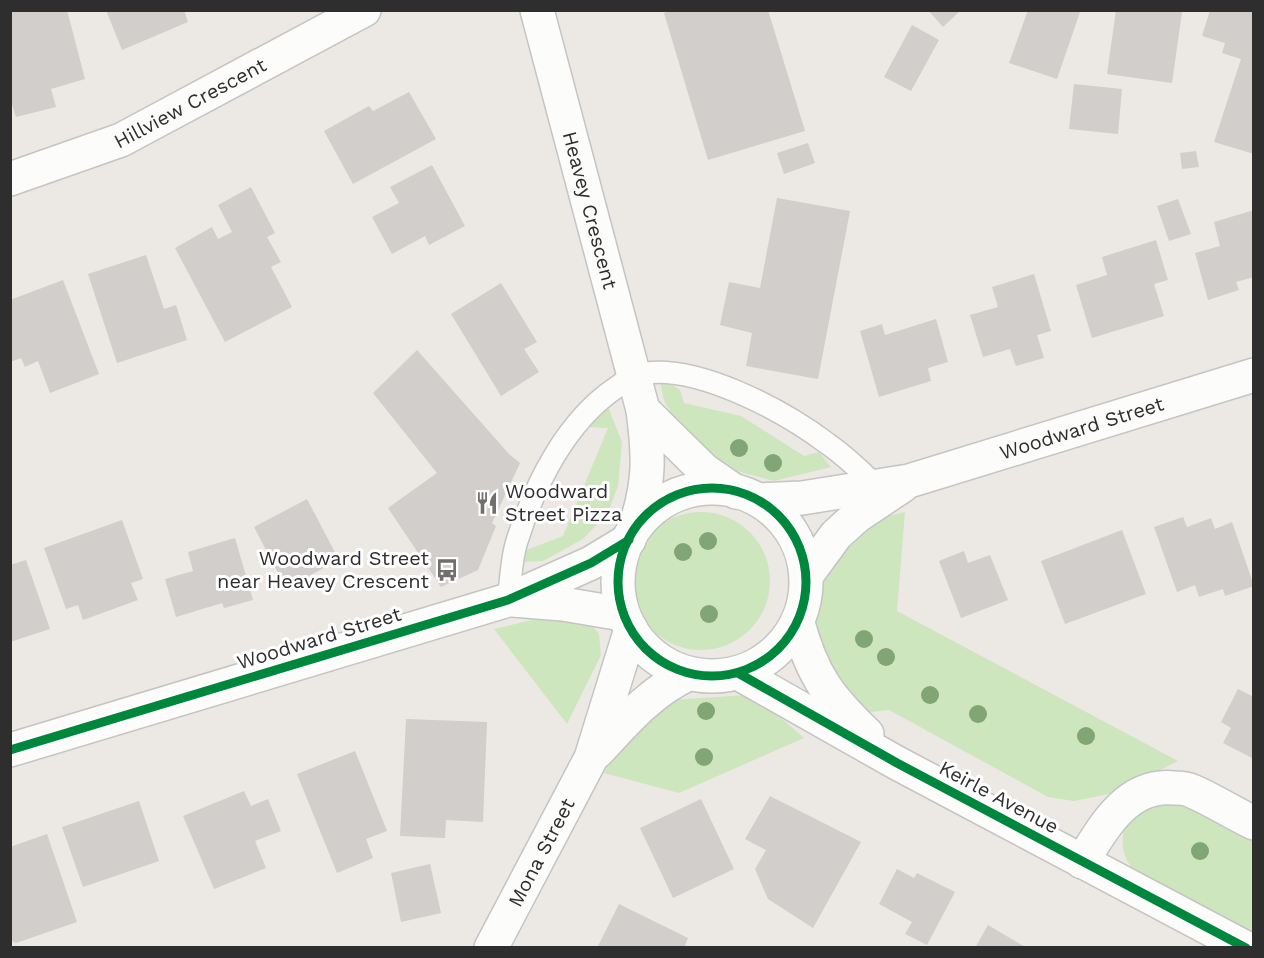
<svg xmlns="http://www.w3.org/2000/svg" width="1264" height="958" font-family="'Work Sans',sans-serif">
  <rect width="100%" height="100%" fill="#ece8e4"/>
  <!-- green -->
  <path fill="#cee6be" d="M 659,377 L 680,390 L 684,403 L 741,416 L 804,456 L 819,452 L 831,467 L 774,481 L 733,470 L 701,452 L 682,430 L 664,401 Z
    M 608,407 L 622,442 L 618,486 L 608,513 L 583,539 L 543,561 L 523,562 L 524,551 L 563,536 L 608,428 L 590,427 L 587,420 L 597,408 Z
    M632 581a69 69 0 1 1 138 0a69 69 0 1 1-138 0Z
    M 905,512 L 897,611 L 1178,761 L 1114,793 L 1074,801 L 1048,797 L 889,710 L 862,713 L 832,686 L 819,648 L 813,607 L 820,576 L 866,521 Z
    M 544,617 L 589,621 L 599,634 L 601,655 L 567,724 L 494,629 Z
    M 746,695 L 780,717 L 804,738 L 679,793 L 604,773 L 630,728 L 657,701 Z
    M 1166,804 L 1196,804 L 1253,835 L 1253,933 L 1133,869 C 1121,855 1122,843 1124,825 L 1145,808 Z"/>
  <!-- building -->
  <path fill="#d1cecb" d="M 10,10 L 67,10 L 85,79 L 51,89 L 56,107 L 16,117 L 10,98 Z
    M 106,10 L 184,10 L 188,22 L 122,50 Z
    M 673,10 L 768,10 L 805,131 L 708,160 L 664,13 Z
    M 928,10 L 961,10 L 943,27 Z
    M 1028,10 L 1080,12 L 1057,79 L 1009,63 Z
    M 1116,10 L 1182,12 L 1172,83 L 1107,74 Z
    M 1210,10 L 1254,10 L 1254,154 L 1214,142 L 1241,59 L 1222,53 L 1225,43 L 1202,36 Z
    M 912,25 L 939,40 L 911,91 L 884,77 Z
    M 1074,84 L 1122,89 L 1118,134 L 1069,129 Z
    M 409,92 L 436,139 L 353,184 L 324,131 L 369,106 L 373,111 Z
    M 808,143 L 815,163 L 784,174 L 777,153 Z
    M 1196,151 L 1199,167 L 1182,169 L 1180,153 Z
    M 432,165 L 465,226 L 429,245 L 425,236 L 392,254 L 372,217 L 399,203 L 390,187 Z
    M 251,187 L 275,233 L 267,237 L 281,262 L 271,267 L 292,307 L 225,342 L 175,248 L 212,227 L 218,239 L 232,232 L 218,205 Z
    M 777,198 L 850,211 L 818,379 L 746,366 L 752,333 L 720,325 L 729,282 L 760,288 Z
    M 1178,199 L 1191,234 L 1169,241 L 1157,206 Z
    M 1254,210 L 1254,277 L 1236,282 L 1239,290 L 1208,300 L 1195,253 L 1220,246 L 1214,222 Z
    M 1156,240 L 1168,280 L 1154,284 L 1164,316 L 1092,338 L 1076,285 L 1107,275 L 1102,257 Z
    M 146,255 L 164,309 L 176,305 L 187,340 L 117,363 L 88,274 Z
    M 1034,274 L 1051,331 L 1037,335 L 1044,358 L 1016,366 L 1010,349 L 983,357 L 970,315 L 998,307 L 992,287 Z
    M 63,280 L 99,374 L 50,393 L 38,361 L 25,367 L 21,358 L 10,362 L 10,300 Z
    M 501,283 L 537,342 L 524,349 L 539,372 L 501,396 L 451,314 Z
    M 936,319 L 948,362 L 928,368 L 931,381 L 879,397 L 860,331 L 882,324 L 885,335 Z
    M 417,350 L 509,454 L 520,463 L 492,523 L 496,526 L 478,570 L 441,587 L 388,508 L 437,473 L 373,393 Z
    M 307,499 L 339,560 L 286,588 L 254,527 Z
    M 1183,517 L 1187,527 L 1211,518 L 1215,529 L 1232,522 L 1254,586 L 1225,596 L 1223,589 L 1199,597 L 1195,585 L 1177,592 L 1154,527 Z
    M 122,520 L 143,579 L 131,583 L 138,600 L 83,620 L 78,605 L 66,609 L 44,548 Z
    M 1122,530 L 1146,594 L 1065,624 L 1041,561 Z
    M 235,538 L 253,600 L 224,608 L 222,603 L 176,617 L 165,579 L 193,571 L 188,552 Z
    M 964,551 L 968,563 L 990,555 L 1008,600 L 961,618 L 939,561 Z
    M 26,560 L 50,629 L 10,642 L 10,565 Z
    M 1238,689 L 1254,697 L 1254,759 L 1223,743 L 1231,728 L 1221,722 Z
    M 406,719 L 487,722 L 483,822 L 446,820 L 445,838 L 400,836 Z
    M 355,751 L 387,831 L 366,839 L 373,858 L 337,873 L 297,774 Z
    M 244,791 L 251,806 L 268,799 L 281,831 L 255,841 L 266,868 L 214,889 L 183,816 Z
    M 770,796 L 861,842 L 813,928 L 768,899 L 755,869 L 766,850 L 745,839 Z
    M 701,799 L 734,869 L 673,898 L 640,828 Z
    M 139,801 L 159,861 L 83,887 L 62,827 Z
    M 47,834 L 77,922 L 16,943 L 10,940 L 10,847 Z
    M 430,864 L 441,913 L 401,922 L 391,873 Z
    M 897,869 L 914,878 L 917,873 L 955,892 L 927,945 L 905,934 L 912,922 L 879,904 Z
    M 619,904 L 688,938 L 684,948 L 597,948 Z
    M 988,925 L 1027,948 L 975,948 Z"/>
  <g fill="none" stroke-linecap="round" stroke-linejoin="round">
    <!-- lane casing -->
    <g stroke="#c5c4c5" stroke-width="24">
      <path id="lane" d="M 508,600 C 511,581 511,559 517,541 C 535,484 566,421 617,387 C 623,383 629,377 636,375 C 692,360 784,411 828,444 C 845,456 861,471 876,486"/>
    </g>
    <!-- street casing -->
    <g stroke="#c5c4c5" stroke-width="36">
      <g id="street">
        <path id="s1" d="M 537,10 L 643,410 C 649,456 650,480 636,525"/>
        <path id="s2" d="M 10,179 L 121,140 L 364,10"/>
        <path d="M 643,410 L 704,470 L 736,492"/>
        <path d="M 513,600 L 563,604 L 622,614"/>
        <path d="M 10,750 L 508,600 L 591,563 L 629,540"/>
        <path d="M 1082,862 C 1103,828 1127,783 1174,788 C 1180,788 1186,788 1192,791 C 1213,800 1233,813 1254,823"/>
      </g>
    </g>
    <!-- secondary casing -->
    <g stroke="#c5c4c5" stroke-width="36">
      <g id="secondary">
        <circle cx="712" cy="582" r="94"/>
        <path id="s3" d="M 758,500 L 802,498 L 909,481 L 1254,375"/>
        <path d="M 806,576 L 836,535 L 857,516 L 902,486"/>
        <path d="M 798,623 C 812,675 829,698 867,734"/>
        <path d="M 738,673 L 897,763 L 1246,948"/>
        <path d="M 597,752 C 626,721 649,693 688,674"/>
        <path id="s4" d="M 491,948 L 591,758 L 631,629"/>
      </g>
    </g>
    <!-- lane -->
    <use href="#lane" stroke="#fcfcfb" stroke-width="21"/>
    <!-- street -->
    <use href="#street" stroke="#fcfcfb" stroke-width="33"/>
    <!-- secondary -->
    <use href="#secondary" stroke="#fcfcfb" stroke-width="33"/>
    <!-- cycleway casing -->
    <g stroke="#fff" stroke-width="13">
      <path id="cycleway" d="M618 582a94 94 0 1 1 188 0a94 94 0 1 1-188 0Z
        M 738,673 L 897,763 L 1246,948
        M 10,750 L 508,600 L 591,563 L 629,540"/>
    </g>
    <!-- cycleway -->
    <use href="#cycleway" stroke="#00873e" stroke-width="9"/>
  </g>
  <!-- trees -->
  <g fill="#82a575">
    <circle cx="739" cy="448" r="9"/>
    <circle cx="773" cy="463" r="9"/>
    <circle cx="708" cy="541" r="9"/>
    <circle cx="683" cy="552" r="9"/>
    <circle cx="709" cy="614" r="9"/>
    <circle cx="864" cy="639" r="9"/>
    <circle cx="886" cy="657" r="9"/>
    <circle cx="930" cy="695" r="9"/>
    <circle cx="706" cy="711" r="9"/>
    <circle cx="978" cy="714" r="9"/>
    <circle cx="1086" cy="736" r="9"/>
    <circle cx="704" cy="757" r="9"/>
    <circle cx="1200" cy="851" r="9"/>
  </g>
  <!-- icons -->
  <defs>
    <g id="restaurant-bare" transform="scale(1.8)"><path d="M-5-6h1v4h1v-4h1v4h1v-4h1v5L-1.5 .5V6h-2V.5L-5-1ZM5-6V6H3V1.5H1.5Q1.5-4 5-6Z" fill="#706f6e" stroke="#fff" stroke-width="2.5" paint-order="stroke"/></g>
    <g id="bus-bare" transform="scale(1.8)"><path d="M-5-6H5V4H4V6H2V4H-2V6H-4V4H-5ZM-3.5-4V0h7V-4ZM-3.5 1.2v1.5H-2V1.2ZM2 1.2v1.5H3.5V1.2Z" fill="#706f6e" stroke="#fff" stroke-width="2.5" paint-order="stroke"/></g>
  </defs>
  <g fill-rule="evenodd">
    <use href="#restaurant-bare" x="487" y="503"/>
    <use href="#bus-bare" x="447" y="570"/>
  </g>
  <g text-anchor="middle" stroke-width="6" stroke-linejoin="round" paint-order="stroke">
    <!-- street labels -->
    <g font-size="20" fill="#2e2e2e" stroke="#fff">
      <text dy="7" stroke="none"><textPath href="#s2" startOffset="196">Hillview Crescent</textPath></text>
      <text dy="7" stroke="none"><textPath href="#s1" startOffset="207">Heavey Crescent</textPath></text>
      <text dy="7" stroke="none"><textPath href="#s3" startOffset="333">Woodward Street</textPath></text>
      <text transform="translate(319 638) rotate(-17)" y="7">Woodward Street</text>
      <text transform="translate(999 797) rotate(28)" y="7">Keirle Avenue</text>
      <text dy="7" stroke="none"><textPath href="#s4" startOffset="108">Mona Street</textPath></text>
    </g>
    <!-- poi labels -->
    <g font-size="20" fill="#2e2e2e" stroke="#fff" text-anchor="start">
      <text x="505" y="498">Woodward<tspan x="505" dy="23">Street Pizza</tspan></text>
      <text x="429" y="565" text-anchor="end">Woodward Street<tspan x="429" dy="23">near Heavey Crescent</tspan></text>
    </g>
  </g>
  <!-- border -->
  <rect width="1264" height="958" fill="none" stroke="#2e2e2e" stroke-width="24"/>
</svg>
